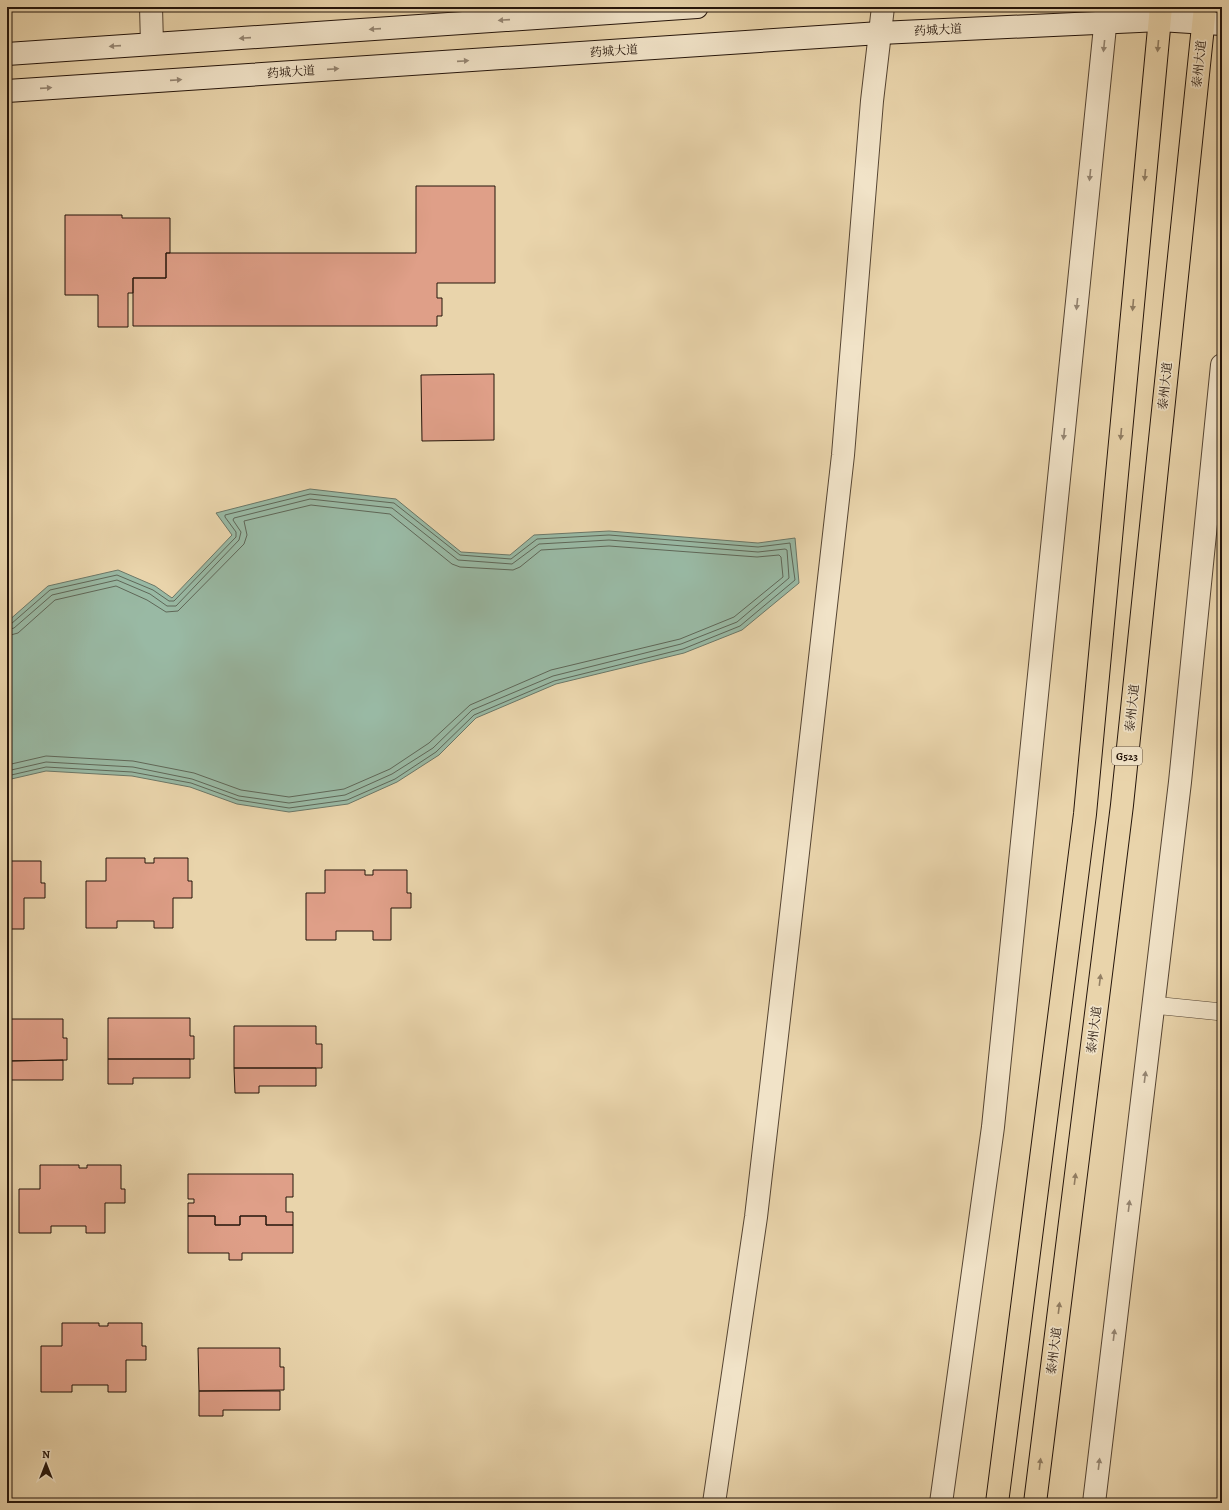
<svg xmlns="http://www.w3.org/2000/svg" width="1229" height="1510" font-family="Alegreya,'Noto Serif SC',serif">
  <rect width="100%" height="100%" fill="#e9d4ab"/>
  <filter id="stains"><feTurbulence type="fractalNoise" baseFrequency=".005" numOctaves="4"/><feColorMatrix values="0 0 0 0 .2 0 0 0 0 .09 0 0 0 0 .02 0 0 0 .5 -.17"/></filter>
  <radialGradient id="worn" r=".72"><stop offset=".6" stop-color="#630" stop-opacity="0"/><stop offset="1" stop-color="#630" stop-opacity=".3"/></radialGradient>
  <!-- water -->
  <path fill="#99b9a4" stroke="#6b7767" d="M 310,489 L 396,499 L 461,552 L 510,555 L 534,535 L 609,531 L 758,543 L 795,538 L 799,583 L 742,630 L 684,653 L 556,684 L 476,718 L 439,755 L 397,782 L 348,804 L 289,812 L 237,804 L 190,787 L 132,776 L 46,771 L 7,780 L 7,622 L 48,586 L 118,570 L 155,586 L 172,598 L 232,535 L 216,513 Z"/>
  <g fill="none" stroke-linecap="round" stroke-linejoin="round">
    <!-- shore -->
    <path stroke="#5f6758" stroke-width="1" d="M 7,625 L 11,624 L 50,590 L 117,575 L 153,590 L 169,601 L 174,601 L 236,537 L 236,532 L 225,517 L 225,515 L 310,494 L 394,503 L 460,555 L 511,559 L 537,539 L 609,535 L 758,547 L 790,543 L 795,580 L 740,626 L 683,649 L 554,681 L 474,715 L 436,752 L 395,779 L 347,800 L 289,808 L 238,800 L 191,783 L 132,772 L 46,767 L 7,776
      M 7,630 L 14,628 L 52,595 L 117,580 L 150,594 L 167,606 L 176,606 L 239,540 L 241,532 L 233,520 L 234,518 L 310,499 L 392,508 L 458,560 L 512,564 L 539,544 L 609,540 L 758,552 L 785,549 L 787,550 L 789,578 L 737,622 L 681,644 L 553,676 L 472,710 L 433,748 L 392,774 L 345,795 L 289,803 L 239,796 L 192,779 L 133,767 L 46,762 L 7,771
      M 7,636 L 18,633 L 55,600 L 116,586 L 147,600 L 166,612 L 178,611 L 244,544 L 247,535 L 244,521 L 311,505 L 390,514 L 452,564 L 460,567 L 513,570 L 520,567 L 541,550 L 609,546 L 757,557 L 779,555 L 781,557 L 783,577 L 734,617 L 680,639 L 551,670 L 470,705 L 429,743 L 390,769 L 344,789 L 289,797 L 241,790 L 194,773 L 133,761 L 46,756 L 7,765"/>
  </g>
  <!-- building -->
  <path fill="#df9f88" stroke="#25150b" d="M 416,186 L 495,186 L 495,283 L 437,283 L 437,298 L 442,298 L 442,316 L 437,316 L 437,326 L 133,326 L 133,278 L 166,278 L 166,253 L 416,253 Z
    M 65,215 L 122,215 L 122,218 L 170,218 L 170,253 L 166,253 L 166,278 L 133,278 L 133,293 L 128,293 L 128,327 L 98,327 L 98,295 L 65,295 Z
    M 494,374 L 494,440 L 422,441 L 421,375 Z
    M 106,858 L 145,858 L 145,863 L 154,863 L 154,858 L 188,858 L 188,881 L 192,881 L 192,898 L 173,898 L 173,928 L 154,928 L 154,921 L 117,921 L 117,928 L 86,928 L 86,881 L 106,881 Z
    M 7,861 L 41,861 L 41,883 L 45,883 L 45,898 L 24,898 L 24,929 L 7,929 Z
    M 325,870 L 365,870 L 365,875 L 373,875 L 373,870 L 407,870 L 407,893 L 411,893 L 411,908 L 391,908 L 391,940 L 373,940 L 373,931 L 336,931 L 336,940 L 306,940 L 306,893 L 325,893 Z
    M 108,1018 L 190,1018 L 190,1036 L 194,1036 L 194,1059 L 108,1059 Z
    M 7,1019 L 63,1019 L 63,1038 L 67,1038 L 67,1060 L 7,1061 Z
    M 234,1026 L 316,1026 L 316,1044 L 322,1044 L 322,1068 L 234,1068 Z
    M 108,1059 L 190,1059 L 190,1078 L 133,1078 L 133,1084 L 108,1084 Z
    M 63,1060 L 63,1080 L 7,1080 L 7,1061 Z
    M 234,1068 L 316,1068 L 316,1086 L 259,1086 L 259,1093 L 235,1093 Z
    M 40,1165 L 79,1165 L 79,1168 L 87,1168 L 87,1165 L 121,1165 L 121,1189 L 125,1189 L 125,1203 L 105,1203 L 105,1233 L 86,1233 L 86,1226 L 51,1226 L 51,1233 L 19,1233 L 19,1189 L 40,1189 Z
    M 188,1174 L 293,1174 L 293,1197 L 286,1197 L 286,1212 L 293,1212 L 293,1225 L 266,1225 L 266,1216 L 240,1216 L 240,1225 L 215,1225 L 215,1216 L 188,1216 L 188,1203 L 194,1203 L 194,1199 L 188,1199 Z
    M 188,1216 L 215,1216 L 215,1225 L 240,1225 L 240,1216 L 266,1216 L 266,1225 L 293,1225 L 293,1253 L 242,1253 L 242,1260 L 229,1260 L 229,1253 L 188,1253 Z
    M 62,1323 L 99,1323 L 99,1326 L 108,1326 L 108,1323 L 142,1323 L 142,1346 L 146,1346 L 146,1360 L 126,1360 L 126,1392 L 108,1392 L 108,1385 L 72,1385 L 72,1392 L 41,1392 L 41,1346 L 62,1346 Z
    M 198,1348 L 280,1348 L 280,1367 L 284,1367 L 284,1390 L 199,1391 Z
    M 199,1391 L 280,1391 L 280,1410 L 223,1410 L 223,1416 L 199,1416 Z"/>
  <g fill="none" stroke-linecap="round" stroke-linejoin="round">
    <!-- service casing -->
    <g stroke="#564533" stroke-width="18">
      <path id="service" d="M 1153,1005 L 1222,1012"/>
    </g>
    <!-- minor casing -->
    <g stroke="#564533" stroke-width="24">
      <path id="minor" d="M 941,1503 L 993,1127 L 1107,7
        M 1094,1503 L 1180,782 L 1222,365"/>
    </g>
    <!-- tertiary casing -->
    <g stroke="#564533" stroke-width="24">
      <path id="tertiary" d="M 151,7 L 152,44
        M 714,1503 L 756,1217 L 789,932 L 843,455 L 872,101 L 883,7"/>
    </g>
    <!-- secondary casing -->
    <g stroke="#25150b" stroke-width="24">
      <path id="secondary" d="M 7,54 L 697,7
        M 7,91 L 880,33 L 1160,20 L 1222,24"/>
    </g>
    <!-- trunk casing -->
    <g stroke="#25150b" stroke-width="24">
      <path id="trunk" d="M 997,1503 L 1085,814 L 1161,7
        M 1035,1503 L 1122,805 L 1205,7"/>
    </g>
    <!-- service -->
    <use href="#service" stroke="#f1e3c8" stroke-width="17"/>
    <!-- minor -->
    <use href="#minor" stroke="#f1e3c8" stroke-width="22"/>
    <!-- tertiary -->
    <use href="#tertiary" stroke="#f1e3c8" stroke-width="22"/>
    <!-- secondary -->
    <use href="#secondary" stroke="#f1e3c8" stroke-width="22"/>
    <!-- trunk -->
    <use href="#trunk" stroke="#e9d4ab" stroke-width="22"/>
  </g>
  <!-- one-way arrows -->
  <defs><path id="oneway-solid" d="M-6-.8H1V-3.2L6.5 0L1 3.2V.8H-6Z"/></defs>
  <g fill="#958673">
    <use href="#oneway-solid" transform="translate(504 20) rotate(176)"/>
    <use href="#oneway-solid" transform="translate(375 29) rotate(176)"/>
    <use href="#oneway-solid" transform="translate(245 38) rotate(176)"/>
    <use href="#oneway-solid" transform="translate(115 46) rotate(176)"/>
    <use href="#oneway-solid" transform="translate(1104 46) rotate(96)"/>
    <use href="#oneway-solid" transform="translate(463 61) rotate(-4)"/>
    <use href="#oneway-solid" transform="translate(333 69) rotate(-4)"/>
    <use href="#oneway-solid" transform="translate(176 80) rotate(-4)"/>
    <use href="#oneway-solid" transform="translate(46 88) rotate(-4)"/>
    <use href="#oneway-solid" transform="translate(1090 175) rotate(96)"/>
    <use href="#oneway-solid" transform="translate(1077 304) rotate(96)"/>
    <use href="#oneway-solid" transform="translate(1064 434) rotate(96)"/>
    <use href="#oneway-solid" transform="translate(1145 1077) rotate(-83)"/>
    <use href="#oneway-solid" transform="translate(1129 1206) rotate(-83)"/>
    <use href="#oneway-solid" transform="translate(1114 1335) rotate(-83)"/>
    <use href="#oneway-solid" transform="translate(1099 1464) rotate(-83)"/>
  </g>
  <g fill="#917e63">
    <use href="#oneway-solid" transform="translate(1158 46) rotate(95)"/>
    <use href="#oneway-solid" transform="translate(1145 175) rotate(95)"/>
    <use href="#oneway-solid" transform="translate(1133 305) rotate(95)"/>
    <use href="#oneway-solid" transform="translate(1121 434) rotate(95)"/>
    <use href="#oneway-solid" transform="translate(1100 980) rotate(-83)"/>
    <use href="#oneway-solid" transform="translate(1075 1179) rotate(-83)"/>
    <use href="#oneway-solid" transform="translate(1059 1308) rotate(-83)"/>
    <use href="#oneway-solid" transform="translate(1040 1464) rotate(-83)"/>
  </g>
  <g text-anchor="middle" stroke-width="3.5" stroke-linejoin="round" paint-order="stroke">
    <!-- shield labels -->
    <rect fill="#f1e3c8" stroke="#625344" stroke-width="1" x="1112" y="747" width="30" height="18" rx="3"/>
    <g font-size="11" font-weight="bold" fill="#25150b">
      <text x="1127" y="760">G523</text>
    </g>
    <!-- street labels -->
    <g font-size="12" fill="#25150b" stroke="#f1e3c8">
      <text transform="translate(938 30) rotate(-3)" y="4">药城大道</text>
      <text transform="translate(614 51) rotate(-4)" y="4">药城大道</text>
      <text transform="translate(1199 64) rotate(-84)" y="4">泰州大道</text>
      <text transform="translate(291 72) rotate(-4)" y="4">药城大道</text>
      <text transform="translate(1165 386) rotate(-84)" y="4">泰州大道</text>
      <text transform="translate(1132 708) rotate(-84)" y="4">泰州大道</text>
      <text transform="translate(1094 1030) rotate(-83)" y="4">泰州大道</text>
      <text transform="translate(1054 1351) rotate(-83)" y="4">泰州大道</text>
    </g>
  </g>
  <!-- margin -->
  <rect width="1229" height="1510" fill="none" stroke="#e9d4ab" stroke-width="24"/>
  <rect x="8" y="8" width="1213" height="1494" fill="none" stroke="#25150b" stroke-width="2"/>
  <rect x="12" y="12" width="1205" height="1486" fill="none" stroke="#25150b"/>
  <!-- north arrow -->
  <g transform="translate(46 1464)" stroke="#f1e3c8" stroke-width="3" paint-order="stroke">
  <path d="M0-3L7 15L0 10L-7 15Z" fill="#25150b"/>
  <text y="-6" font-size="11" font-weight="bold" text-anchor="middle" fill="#25150b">N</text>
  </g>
  <rect width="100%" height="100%" filter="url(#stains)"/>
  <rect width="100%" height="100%" fill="url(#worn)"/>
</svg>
